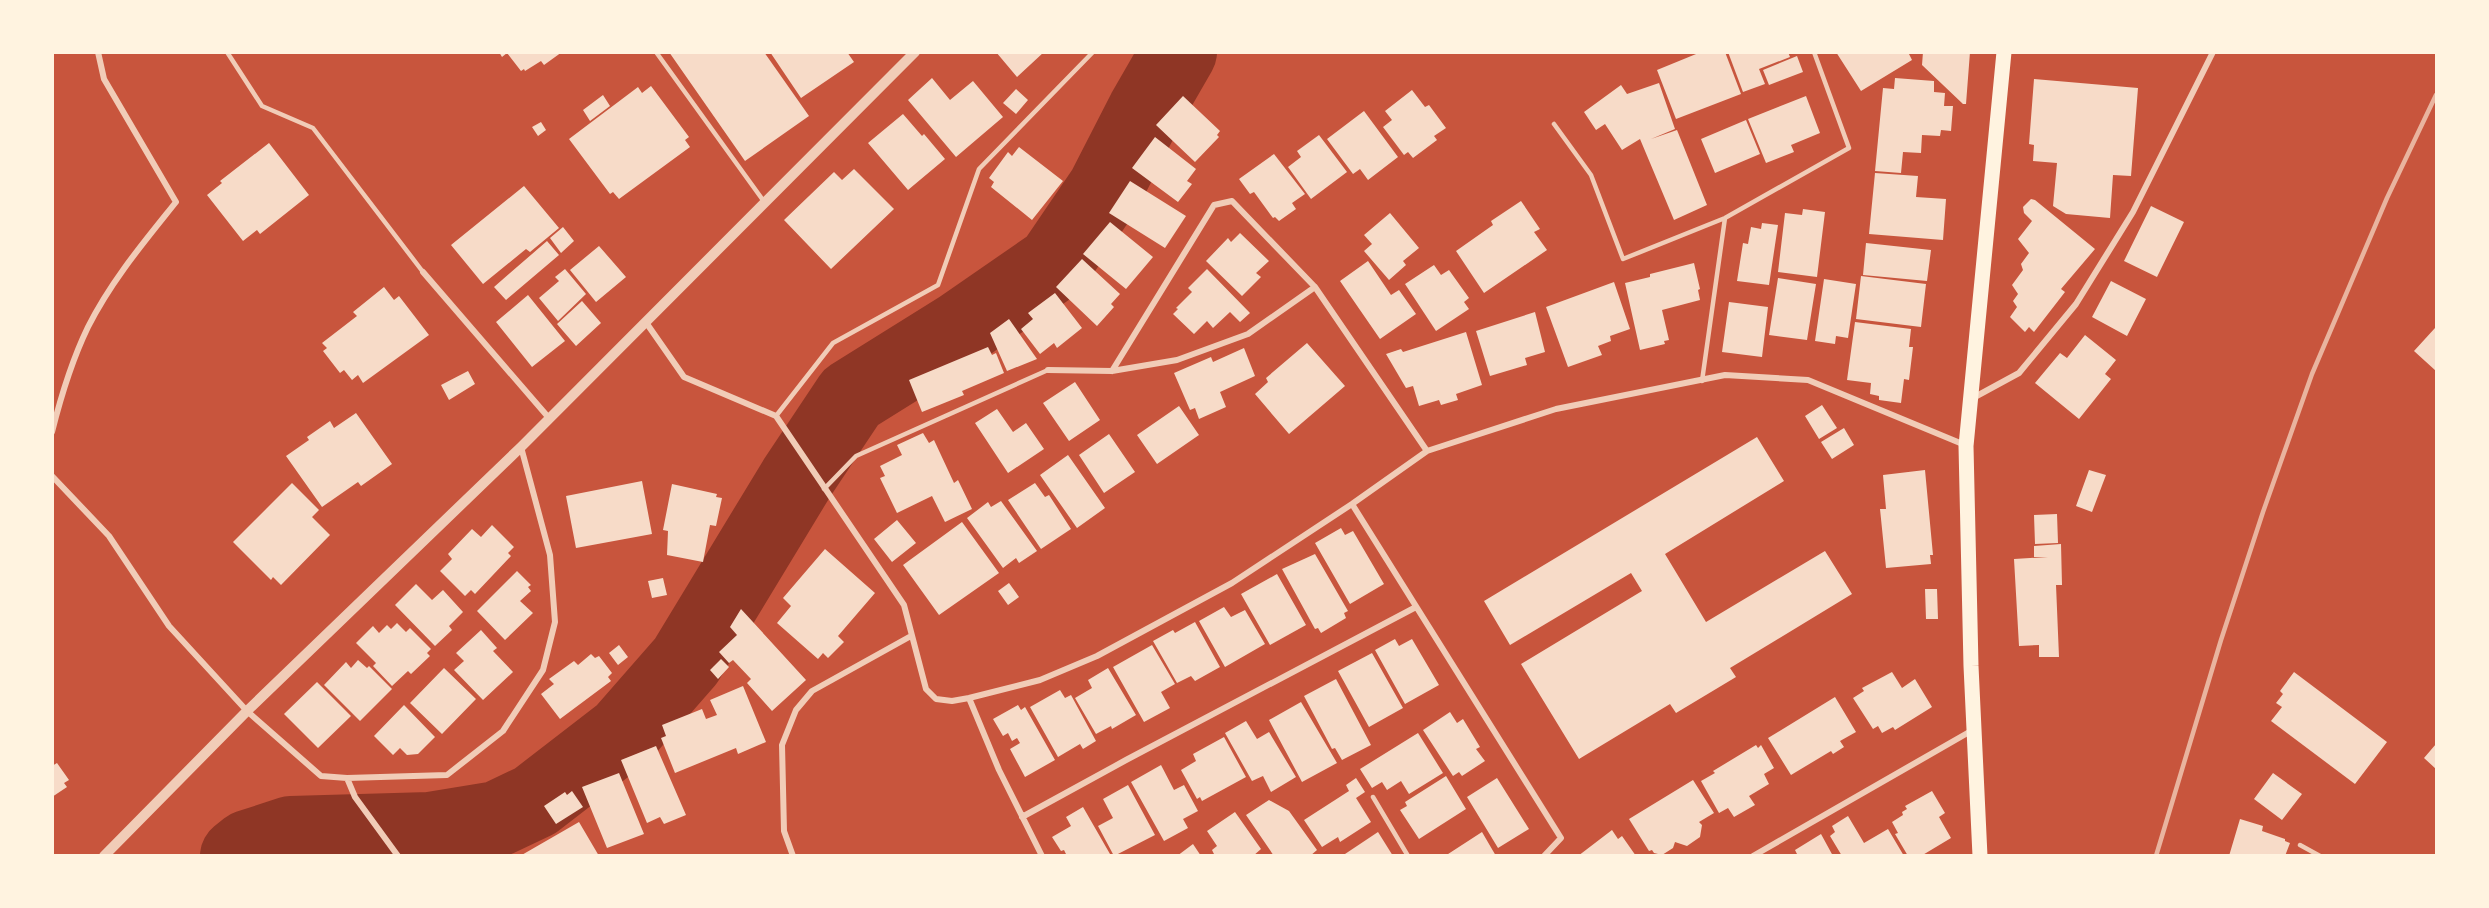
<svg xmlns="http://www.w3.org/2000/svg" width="2489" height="908" font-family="'Titillium Web',sans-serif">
  <rect width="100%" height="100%" fill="#c8553d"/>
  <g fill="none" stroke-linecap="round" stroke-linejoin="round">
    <!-- river -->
    <path stroke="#8f3625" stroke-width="76" d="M 238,856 L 248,848 L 291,834 L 430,830 L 497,819 L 535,801 L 623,733 L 686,661 L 797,478 L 851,397 L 960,329 L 1054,264 L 1105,189 L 1145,111 L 1179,52"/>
  </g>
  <!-- building -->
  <path fill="#f7dbc8" d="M 499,52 L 562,52 L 544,65 L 541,61 L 525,71 L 524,69 L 521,71 L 507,53 L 502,57 Z
    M 669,52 L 764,52 L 809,116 L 745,161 Z
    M 770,52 L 847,52 L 854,62 L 801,98 Z
    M 996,52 L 1044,52 L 1017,77 Z
    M 1701,52 L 1725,52 L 1741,94 L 1676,119 L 1657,70 Z
    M 1728,52 L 1788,52 L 1790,57 L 1759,69 L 1765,84 L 1743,92 Z
    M 1836,52 L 1908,52 L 1912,60 L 1861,91 Z
    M 1923,52 L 1970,52 L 1966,104 L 1963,104 L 1922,65 Z
    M 1797,56 L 1803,72 L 1769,85 L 1763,70 Z
    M 932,78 L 950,100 L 973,81 L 1003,117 L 956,157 L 908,100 Z
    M 1895,78 L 1934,81 L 1934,92 L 1945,93 L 1944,106 L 1953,106 L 1951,131 L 1941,130 L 1940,136 L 1922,135 L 1921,153 L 1903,152 L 1901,173 L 1875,171 L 1883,88 L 1894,89 Z
    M 2034,79 L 2138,88 L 2131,176 L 2113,175 L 2110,218 L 2066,214 L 2053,206 L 2057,163 L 2033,161 L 2034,145 L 2029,144 Z
    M 1659,83 L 1675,129 L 1651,139 L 1677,130 L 1707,205 L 1674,220 L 1640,139 L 1622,150 L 1605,124 L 1596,130 L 1584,112 L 1621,85 L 1627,94 Z
    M 651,86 L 689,137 L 685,140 L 690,147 L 619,199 L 613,192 L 610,194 L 569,139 L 638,87 L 642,93 Z
    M 1016,89 L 1028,100 L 1016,114 L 1003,103 Z
    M 1412,90 L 1425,107 L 1429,105 L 1446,128 L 1434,136 L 1437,140 L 1413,158 L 1408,152 L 1404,155 L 1383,127 L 1392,120 L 1385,111 Z
    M 603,95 L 610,106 L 590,121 L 583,110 Z
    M 1183,96 L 1220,131 L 1217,135 L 1219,137 L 1195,162 L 1156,125 Z
    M 1806,96 L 1820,133 L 1791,145 L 1794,152 L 1766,163 L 1748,119 Z
    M 1364,111 L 1398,157 L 1368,180 L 1360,169 L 1353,174 L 1327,139 Z
    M 903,114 L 922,136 L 924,134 L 945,159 L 908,190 L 868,143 Z
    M 1746,120 L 1760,154 L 1715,173 L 1701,139 Z
    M 541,122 L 546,130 L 538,136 L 532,127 Z
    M 1319,135 L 1347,172 L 1311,199 L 1288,167 L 1301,157 L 1297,151 Z
    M 1155,137 L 1196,169 L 1187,181 L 1192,184 L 1178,202 L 1132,168 Z
    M 269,143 L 309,195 L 260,234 L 257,230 L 243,241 L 207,195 L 222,183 L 220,181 Z
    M 1019,147 L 1063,181 L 1032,220 L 991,187 L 994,182 L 989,178 L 1008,152 L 1012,156 Z
    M 1274,154 L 1305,194 L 1292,203 L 1296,209 L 1279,221 L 1275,217 L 1273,218 L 1254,192 L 1250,194 L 1239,179 Z
    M 854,169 L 894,209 L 831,269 L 784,220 L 834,172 L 842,180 Z
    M 1875,173 L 1918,176 L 1916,197 L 1946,199 L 1943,240 L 1869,234 Z
    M 1130,181 L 1186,216 L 1165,248 L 1109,213 Z
    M 524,186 L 559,228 L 530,252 L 526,249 L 483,284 L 451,245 Z
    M 2031,199 L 2035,200 L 2095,249 L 2061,289 L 2065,292 L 2034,332 L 2029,327 L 2025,332 L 2010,317 L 2017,307 L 2013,301 L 2018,294 L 2012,285 L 2023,270 L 2021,264 L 2029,253 L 2018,239 L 2032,221 L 2024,213 L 2023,207 Z
    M 1521,201 L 1540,229 L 1534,232 L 1547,250 L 1484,293 L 1456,251 L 1493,225 L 1491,221 Z
    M 2151,206 L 2184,222 L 2157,277 L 2124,261 Z
    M 1803,209 L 1825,212 L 1817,277 L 1778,272 L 1785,213 L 1802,215 Z
    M 1390,213 L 1419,248 L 1403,261 L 1406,265 L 1389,280 L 1364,251 L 1372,244 L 1364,235 Z
    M 1110,222 L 1153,257 L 1126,289 L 1083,254 Z
    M 1762,223 L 1778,225 L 1769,285 L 1737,281 L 1743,243 L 1748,244 L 1751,227 L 1761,229 Z
    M 563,227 L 574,241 L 561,253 L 550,238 Z
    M 1240,233 L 1269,261 L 1256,273 L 1261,277 L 1242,296 L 1206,261 L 1228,238 L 1231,242 Z
    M 547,241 L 559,255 L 506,300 L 494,287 Z
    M 1866,243 L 1931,250 L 1927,281 L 1863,275 Z
    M 599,246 L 626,277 L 596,302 L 570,270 Z
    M 1082,259 L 1120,294 L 1111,304 L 1114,307 L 1097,326 L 1056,287 Z
    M 1368,261 L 1391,295 L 1399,290 L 1416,314 L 1380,339 L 1340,281 Z
    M 1694,263 L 1700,289 L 1698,290 L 1700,300 L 1662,310 L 1669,340 L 1664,341 L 1665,344 L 1640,350 L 1625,283 L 1650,277 L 1650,274 Z
    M 1434,265 L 1441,275 L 1449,270 L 1469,298 L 1464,302 L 1469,309 L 1436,331 L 1405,284 Z
    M 565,269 L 586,294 L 558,321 L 539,298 L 559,281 L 555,277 Z
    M 1207,269 L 1250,313 L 1240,322 L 1230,312 L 1213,328 L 1207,321 L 1194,334 L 1173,314 L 1178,309 L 1176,308 L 1192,292 L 1188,288 Z
    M 1861,276 L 1926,284 L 1921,327 L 1856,319 Z
    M 1778,278 L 1816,284 L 1807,340 L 1769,335 Z
    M 1824,279 L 1856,284 L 1848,338 L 1836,336 L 1835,344 L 1815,341 Z
    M 2111,281 L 2146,299 L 2127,336 L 2092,317 Z
    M 1614,282 L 1630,329 L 1610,336 L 1611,341 L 1598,346 L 1602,355 L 1568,367 L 1546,307 Z
    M 384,287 L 394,300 L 399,296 L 429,335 L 363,383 L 358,375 L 352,380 L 344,370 L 340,373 L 323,351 L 327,348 L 322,343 L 357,316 L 353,312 Z
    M 1055,293 L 1082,328 L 1057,348 L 1054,343 L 1040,354 L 1021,329 L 1033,319 L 1028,313 Z
    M 528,295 L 565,341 L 532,367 L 496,322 Z
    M 582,301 L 601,323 L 576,346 L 557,324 Z
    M 1729,302 L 1768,307 L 1762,357 L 1722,352 Z
    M 1535,312 L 1545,352 L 1525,358 L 1527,365 L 1490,376 L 1476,331 Z
    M 1009,319 L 1037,359 L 1007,371 L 990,333 Z
    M 1855,322 L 1911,329 L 1909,347 L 1913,347 L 1909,380 L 1904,379 L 1901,403 L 1879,400 L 1879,396 L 1870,394 L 1871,383 L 1847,380 Z
    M 2435,328 L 2436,329 L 2436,371 L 2414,351 Z
    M 1466,332 L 1482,385 L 1456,394 L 1458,400 L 1441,405 L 1439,400 L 1419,406 L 1413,386 L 1406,388 L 1386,354 L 1401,349 L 1403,352 Z
    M 2085,335 L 2116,360 L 2105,374 L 2111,379 L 2079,419 L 2035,383 L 2060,353 L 2067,358 Z
    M 1307,343 L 1345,386 L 1289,434 L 1255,394 L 1268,382 L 1266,378 Z
    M 988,347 L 992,355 L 996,353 L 1004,373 L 962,391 L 964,395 L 922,412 L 909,380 Z
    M 1244,348 L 1255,376 L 1220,392 L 1226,407 L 1199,419 L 1195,408 L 1190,410 L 1174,373 L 1211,357 L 1213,362 Z
    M 468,371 L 475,384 L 449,400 L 441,385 Z
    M 1075,382 L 1100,420 L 1069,441 L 1043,403 Z
    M 1822,405 L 1837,428 L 1819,439 L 1805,416 Z
    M 1179,406 L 1199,435 L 1157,464 L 1137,435 Z
    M 997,409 L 1013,432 L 1026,423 L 1044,449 L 1008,473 L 975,423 Z
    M 356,413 L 392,464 L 361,486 L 358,482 L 322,507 L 286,456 L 309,440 L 307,437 L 330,421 L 334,428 Z
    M 1844,428 L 1854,445 L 1832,459 L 1821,442 Z
    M 923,433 L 929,443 L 934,440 L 954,483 L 958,480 L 972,509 L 945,522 L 932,496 L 897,513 L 880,478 L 885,476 L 880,466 L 902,455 L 897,445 Z
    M 1109,434 L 1135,472 L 1104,493 L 1079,455 Z
    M 1757,437 L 1784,481 L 1665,554 L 1706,622 L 1825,551 L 1852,594 L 1730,668 L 1736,677 L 1676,713 L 1670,704 L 1579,759 L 1521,664 L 1642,591 L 1631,573 L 1510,645 L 1484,601 Z
    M 1068,455 L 1105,508 L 1077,528 L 1040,475 Z
    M 1925,470 L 1933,555 L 1930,555 L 1931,564 L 1886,568 L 1880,509 L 1886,509 L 1883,475 Z
    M 2089,470 L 2106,475 L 2092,512 L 2076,506 Z
    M 642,481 L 652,534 L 576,548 L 566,496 Z
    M 292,483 L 319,510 L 312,517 L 330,535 L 281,585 L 273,577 L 271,580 L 233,542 Z
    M 1035,483 L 1045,497 L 1049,495 L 1071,529 L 1041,549 L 1008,500 Z
    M 672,484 L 717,494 L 716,497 L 722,498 L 716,526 L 710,525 L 703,562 L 667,555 L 668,531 L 663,530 Z
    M 1001,501 L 1037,551 L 1019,563 L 1016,558 L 1003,568 L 967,518 L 988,502 L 991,507 Z
    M 2057,514 L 2058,543 L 2035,544 L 2034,515 Z
    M 897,520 L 916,543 L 892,562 L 874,539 Z
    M 962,522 L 999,573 L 939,615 L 903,565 Z
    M 492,525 L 514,547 L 508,553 L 511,556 L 475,594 L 471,590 L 465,596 L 440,571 L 452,559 L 448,554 L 472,529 L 481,537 Z
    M 1341,528 L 1345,535 L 1353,531 L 1384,584 L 1350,604 L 1315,543 Z
    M 2061,544 L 2062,585 L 2056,585 L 2059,657 L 2039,657 L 2039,645 L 2019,646 L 2014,559 L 2048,557 L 2034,557 L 2034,546 Z
    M 825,549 L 875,593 L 838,636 L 844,642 L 828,658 L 823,653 L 818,659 L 777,623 L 791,606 L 783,598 Z
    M 1315,554 L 1348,611 L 1344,613 L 1346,618 L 1321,633 L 1318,628 L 1315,629 L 1282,569 Z
    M 517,571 L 531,585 L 528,587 L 531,591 L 520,601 L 533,613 L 505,640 L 477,611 Z
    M 1277,574 L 1306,625 L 1270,645 L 1241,594 Z
    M 663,578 L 667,595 L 652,598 L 648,581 Z
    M 1009,583 L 1019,597 L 1008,605 L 998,591 Z
    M 416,584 L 432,600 L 443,590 L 463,612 L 449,626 L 452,630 L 435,646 L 395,605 Z
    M 1925,589 L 1937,589 L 1938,619 L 1926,619 Z
    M 1224,607 L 1231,617 L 1245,610 L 1265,644 L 1225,667 L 1199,621 Z
    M 741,609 L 806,680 L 772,711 L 747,683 L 751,679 L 733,660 L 729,663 L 719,652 L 737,635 L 730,627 Z
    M 1195,622 L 1220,667 L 1195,681 L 1191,676 L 1177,683 L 1153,641 L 1173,630 L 1175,633 Z
    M 397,623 L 406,632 L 410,628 L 431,649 L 427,653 L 430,656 L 411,674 L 408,671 L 392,686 L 373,666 L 376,663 L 356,643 L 373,626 L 379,633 L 387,625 L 391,629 Z
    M 481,630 L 497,648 L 493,651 L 513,672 L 483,700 L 454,670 L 464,661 L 456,653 Z
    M 1395,639 L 1399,646 L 1412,639 L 1439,685 L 1405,704 L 1375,650 Z
    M 619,645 L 628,657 L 618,665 L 609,653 Z
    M 1152,645 L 1175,684 L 1161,692 L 1170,708 L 1144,722 L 1113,667 Z
    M 1372,653 L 1403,708 L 1369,727 L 1338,671 Z
    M 591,654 L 595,658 L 599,656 L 612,673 L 608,677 L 611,681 L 560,719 L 541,694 L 554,684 L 549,679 L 574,661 L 578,665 Z
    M 721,659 L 729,667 L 718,679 L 710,670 Z
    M 358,660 L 367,668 L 369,666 L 392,689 L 360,721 L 324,685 L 346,662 L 351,668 Z
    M 444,668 L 476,699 L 442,734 L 410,703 Z
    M 1108,668 L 1136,715 L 1112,729 L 1111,726 L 1096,734 L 1075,698 L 1092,688 L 1088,680 Z
    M 1892,672 L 1902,688 L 1915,679 L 1932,707 L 1895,730 L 1893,727 L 1882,733 L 1878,726 L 1873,729 L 1853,698 L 1864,691 L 1862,688 Z
    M 2294,672 L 2387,742 L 2355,784 L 2271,721 L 2282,707 L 2276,703 L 2283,694 L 2280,691 Z
    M 1336,679 L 1371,745 L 1342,760 L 1335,748 L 1332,749 L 1304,696 Z
    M 317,682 L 351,716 L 318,748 L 284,714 Z
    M 743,686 L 766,742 L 738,754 L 736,748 L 675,773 L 661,738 L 666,736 L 662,725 L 702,709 L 706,719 L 717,715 L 710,700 Z
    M 1060,690 L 1065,698 L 1071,695 L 1096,741 L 1083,749 L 1080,744 L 1058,757 L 1030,707 Z
    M 1835,697 L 1856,732 L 1840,741 L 1844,747 L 1833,754 L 1831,751 L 1791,775 L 1768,738 Z
    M 1301,702 L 1337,763 L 1302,782 L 1269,720 Z
    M 404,705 L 435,737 L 418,754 L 407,755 L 400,748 L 393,755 L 374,736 Z
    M 1018,705 L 1021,710 L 1025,707 L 1055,760 L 1025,777 L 1010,749 L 1020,743 L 1017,738 L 1012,741 L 1008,733 L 1003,736 L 993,719 Z
    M 1450,712 L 1457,723 L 1463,719 L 1480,747 L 1476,749 L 1485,761 L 1462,776 L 1459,772 L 1453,776 L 1423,730 Z
    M 1246,721 L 1257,739 L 1269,732 L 1296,777 L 1271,792 L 1263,776 L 1252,781 L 1225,733 Z
    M 1418,733 L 1443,773 L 1409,794 L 1401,781 L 1387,790 L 1382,782 L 1372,788 L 1360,769 Z
    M 1224,737 L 1246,777 L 1202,801 L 1200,797 L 1197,799 L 1181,770 L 1196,761 L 1193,754 Z
    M 2436,744 L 2436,769 L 2424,758 Z
    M 1756,745 L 1758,748 L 1761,745 L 1774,768 L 1764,774 L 1769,784 L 1749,796 L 1755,805 L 1734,817 L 1728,808 L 1719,813 L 1701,781 L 1715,773 L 1713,771 Z
    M 656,746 L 686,815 L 664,824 L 660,817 L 647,823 L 621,760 Z
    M 57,763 L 69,780 L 64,783 L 67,787 L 52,797 L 52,766 Z
    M 1161,765 L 1174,790 L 1184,785 L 1198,811 L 1183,819 L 1188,828 L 1164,841 L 1131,782 Z
    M 619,773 L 644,834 L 607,848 L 582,787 Z
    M 2273,773 L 2302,794 L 2282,820 L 2254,799 Z
    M 1446,776 L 1466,809 L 1419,839 L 1400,810 L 1407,806 L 1405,802 Z
    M 1356,778 L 1365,792 L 1356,798 L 1371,822 L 1340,842 L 1338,837 L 1322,847 L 1304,820 L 1349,791 L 1346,785 Z
    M 1497,778 L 1529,829 L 1498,848 L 1467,797 Z
    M 1693,780 L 1714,813 L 1699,822 L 1702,825 L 1700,837 L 1687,846 L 1675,842 L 1673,848 L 1662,855 L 1654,853 L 1652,850 L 1649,851 L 1629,819 Z
    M 1128,785 L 1155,835 L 1114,856 L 1098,826 L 1113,818 L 1103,799 Z
    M 572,791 L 583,807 L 556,824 L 544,806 L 565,792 L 567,795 Z
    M 1932,791 L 1945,813 L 1939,817 L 1951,838 L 1921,856 L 1908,856 L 1895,834 L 1898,833 L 1892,822 L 1903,815 L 1902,812 L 1907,809 L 1905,806 Z
    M 1269,800 L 1289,811 L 1317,850 L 1310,856 L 1274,856 L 1246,815 Z
    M 1083,807 L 1110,854 L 1108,856 L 1067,856 L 1064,850 L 1061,851 L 1052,837 L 1071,826 L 1066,817 Z
    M 1235,812 L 1261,849 L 1253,856 L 1215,856 L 1212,850 L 1217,846 L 1207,831 Z
    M 1848,816 L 1864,843 L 1888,829 L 1904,856 L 1842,856 L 1830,836 L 1835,832 L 1832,826 Z
    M 2240,819 L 2263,826 L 2262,831 L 2285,839 L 2285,841 L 2290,843 L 2285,856 L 2229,856 Z
    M 579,822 L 599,856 L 520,856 Z
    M 1612,830 L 1618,839 L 1622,836 L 1636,856 L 1578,856 Z
    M 1378,832 L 1393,856 L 1342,856 Z
    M 1482,832 L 1496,856 L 1445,856 Z
    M 1821,834 L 1833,856 L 1798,856 L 1795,850 Z
    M 1193,844 L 1201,856 L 1177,856 Z"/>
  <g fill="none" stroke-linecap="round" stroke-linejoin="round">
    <!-- service -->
    <path stroke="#f1ccb7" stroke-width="4.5" d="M 227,52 L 262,106 L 313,128 L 423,272
      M 656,52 L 765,203
      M 1554,124 L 1591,175 L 1623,259 L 1725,218 L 1849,148 L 1814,52
      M 1702,381 L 1725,218
      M 776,416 L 833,343 L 938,285 L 979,169 L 1093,52
      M 824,489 L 856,456 L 1048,370
      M 1373,797 L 1408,856
      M 2300,845 L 2320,856"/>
    <!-- minor -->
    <path stroke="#f1ccb7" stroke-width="6" d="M 423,272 L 549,418
      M 1315,287 L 1427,451
      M 645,321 L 684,377 L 776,416 L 904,605 L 926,689 L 936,699 L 952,701 L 969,698 L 1040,680 L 1097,656 L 1232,583 L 1352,504 L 1427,451 L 1556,409 L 1725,375 L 1808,380 L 1965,445
      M 1048,370 L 1112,371 L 1177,360 L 1248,334 L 1315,287 L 1232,201 L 1214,205 L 1112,371
      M 1973,398 L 2019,373 L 2076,304 L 2133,212 L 2213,52
      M 52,432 C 61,396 72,360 88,327 C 111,281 144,242 176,202 L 104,79 L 98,52
      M 52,476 L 109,536 L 169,626 L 247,711 L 321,776 L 347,778 L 355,797 L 398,856
      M 1352,504 L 1561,838 L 1544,856
      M 969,698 L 999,770 L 1042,856
      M 347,778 L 447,775 L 503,731 L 543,670 L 555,622 L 550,555 L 521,447
      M 1022,817 L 1126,760 L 1416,607
      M 793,856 L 784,831 L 782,745 L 796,710 L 812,691 L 911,636
      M 1753,856 L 1971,731"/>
    <!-- tertiary -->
    <path stroke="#f1ccb7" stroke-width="10" d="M 104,856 L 247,711 L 521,447 L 915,52"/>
    <!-- primary -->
    <path stroke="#fff3e0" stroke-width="15" d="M 1980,856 L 1971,666 L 1966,446 L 2004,52"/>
    <!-- rail -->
    <path stroke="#e9b49f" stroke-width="4.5" d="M 2156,856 L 2221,640 L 2263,512 L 2312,374 L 2387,198 L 2436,95"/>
  </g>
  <!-- border -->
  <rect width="2489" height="908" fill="none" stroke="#fff3e0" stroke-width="108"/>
</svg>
